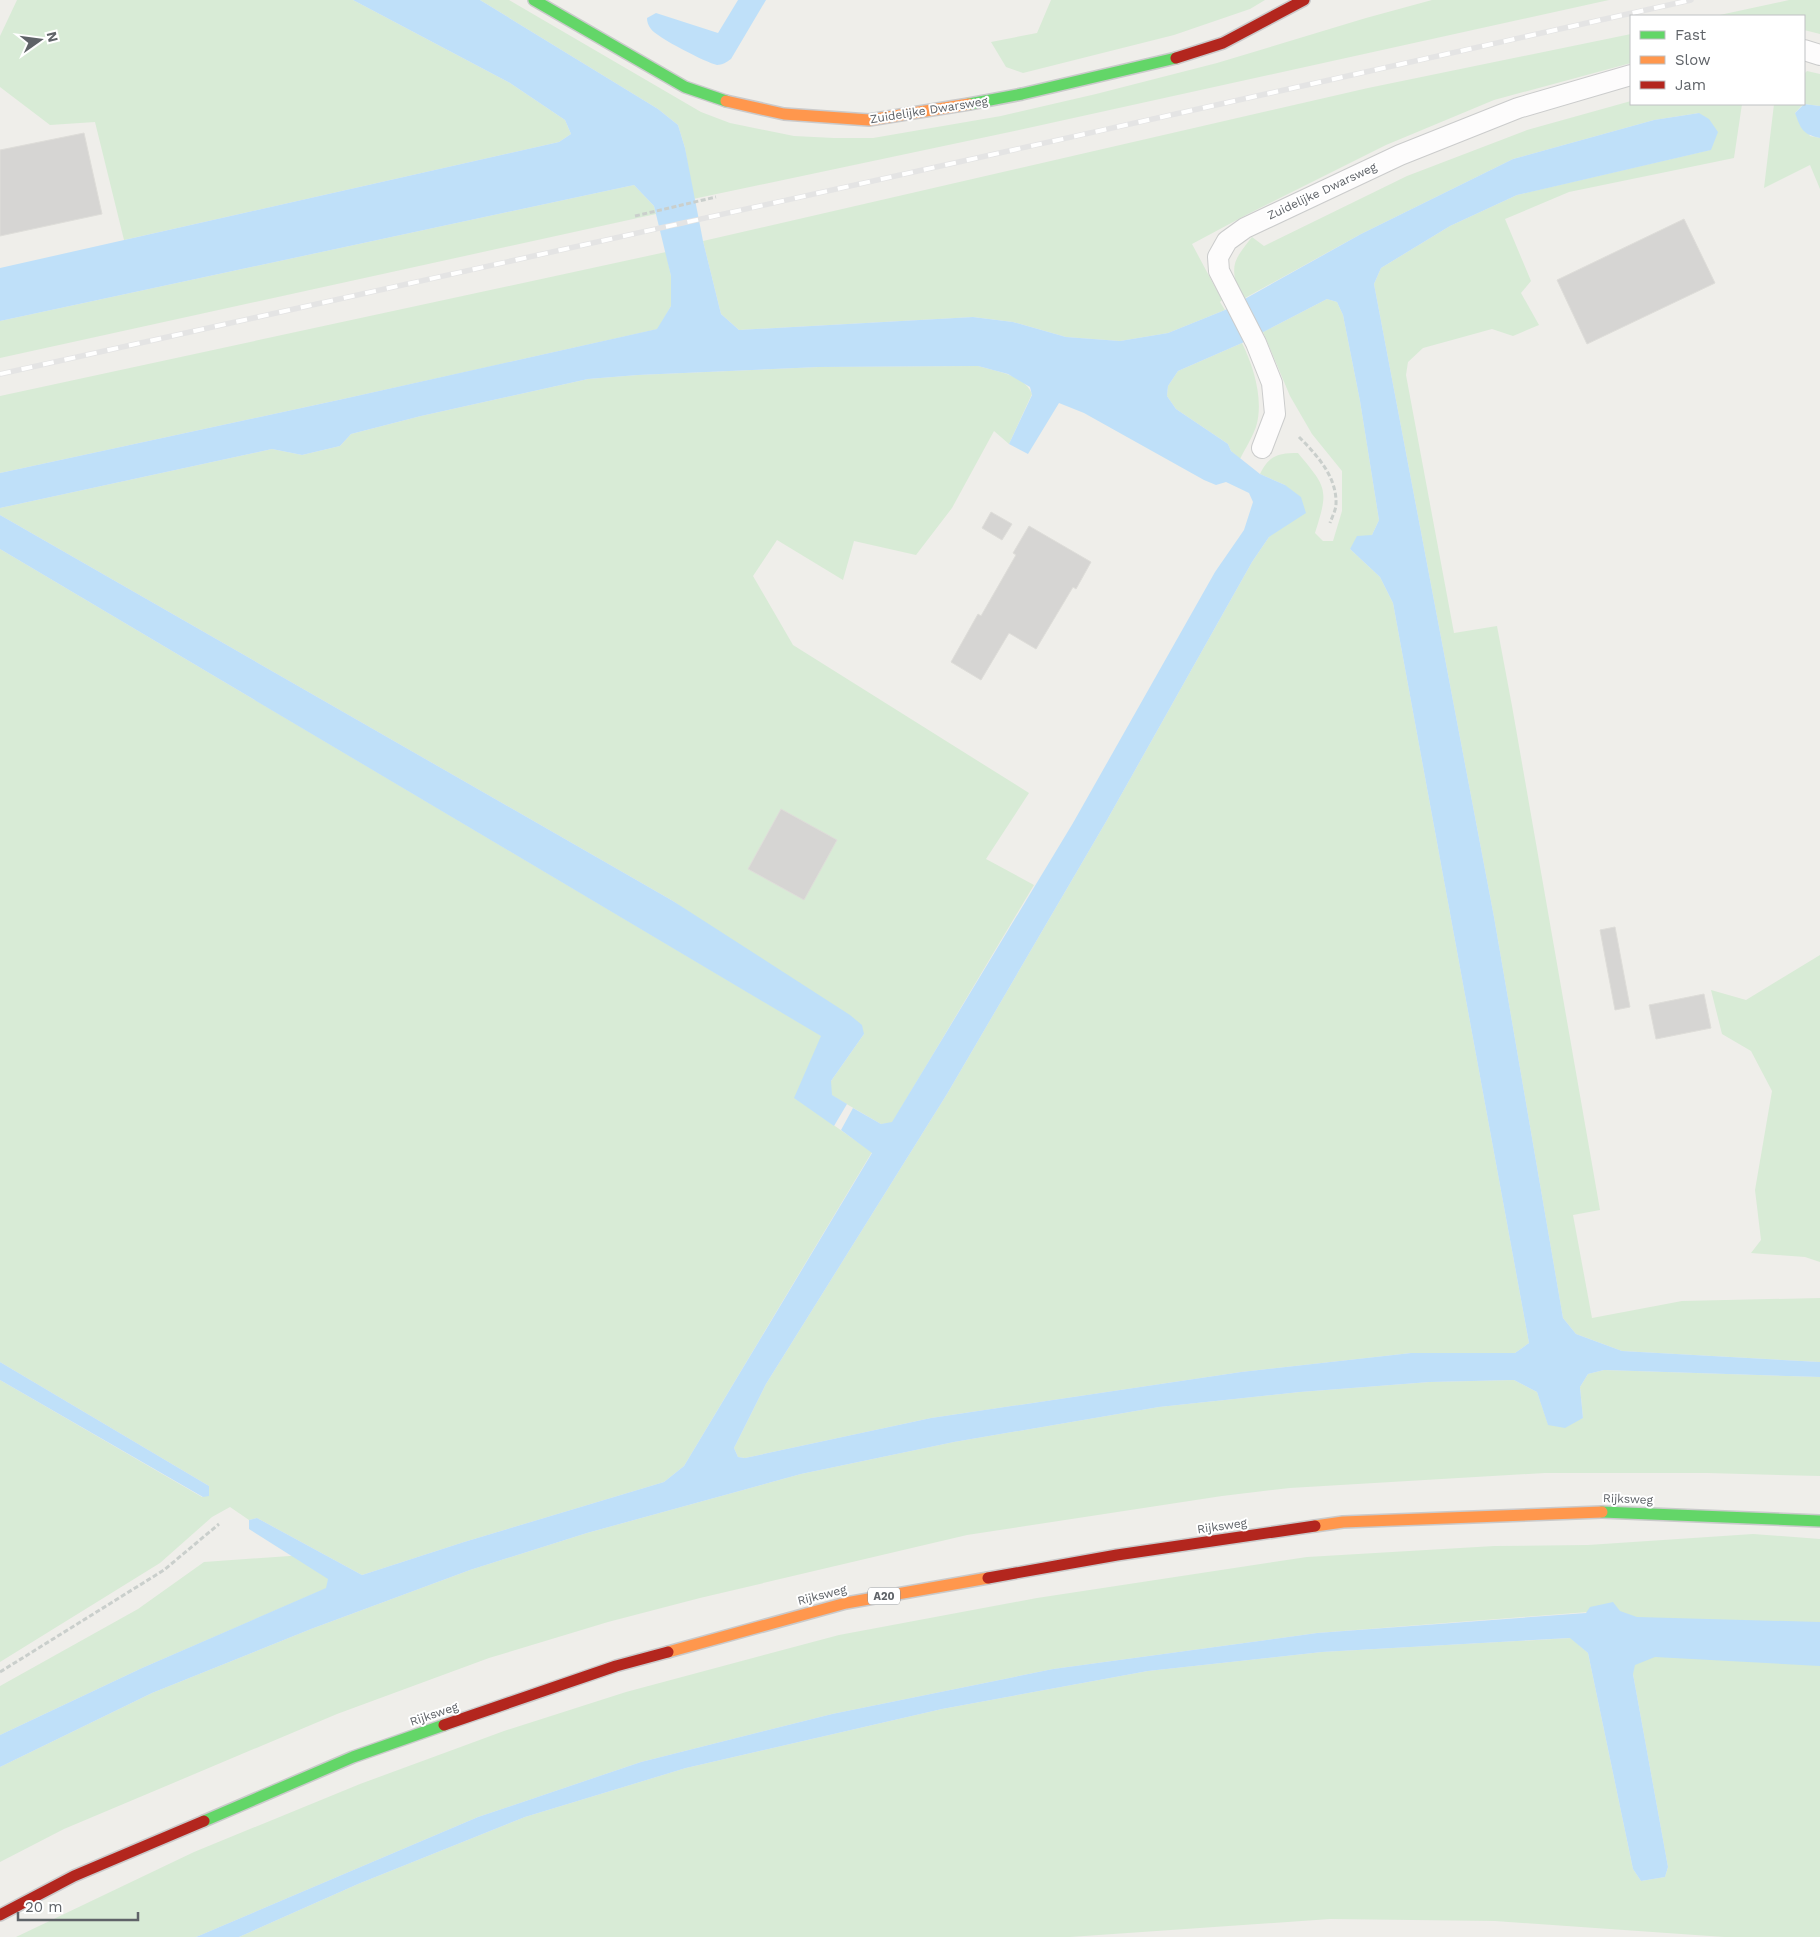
<svg xmlns="http://www.w3.org/2000/svg" width="1820" height="1937" font-family="'Work Sans',sans-serif">
  <rect width="100%" height="100%" fill="#efeeea"/>
  <!-- green -->
  <path fill="#d8ebd6" d="M 17,0 L 353,0 L 510,83 L 565,120 L 571,134 L 559,142 L 124,240 L 95,122 L 50,125 L 0,87 L 0,36 Z
    M 480,0 L 509,0 L 701,112 L 730,123 L 794,136 L 834,138 L 873,138 L 1001,116 L 1096,94 L 1217,63 L 1366,18 L 1432,0 L 1609,0 L 1019,130 L 693,199 L 685,148 L 678,125 L 658,109 Z
    M 1051,0 L 1265,0 L 1250,9 L 1174,35 L 1023,73 L 1006,67 L 991,42 L 1037,33 Z
    M 1789,0 L 1820,0 L 1820,34 L 1804,30 L 1804,16 L 1715,16 Z
    M 1631,34 L 1631,63 L 1494,100 L 1386,145 L 1248,214 L 1192,244 L 1222,300 L 1220,302 L 1225,310 L 1168,333 L 1120,341 L 1066,337 L 1013,322 L 973,317 L 739,330 L 721,314 L 703,241 L 1368,88 Z
    M 1807,71 L 1820,74 L 1820,106 L 1804,104 L 1804,74 Z
    M 1631,101 L 1631,104 L 1742,104 L 1734,158 L 1569,192 L 1505,219 L 1531,281 L 1521,293 L 1539,325 L 1513,336 L 1492,329 L 1423,348 L 1408,362 L 1406,375 L 1454,633 L 1497,626 L 1512,706 L 1600,1210 L 1573,1215 L 1592,1318 L 1682,1301 L 1820,1298 L 1820,1362 L 1622,1351 L 1576,1334 L 1563,1318 L 1494,917 L 1374,284 L 1381,268 L 1450,226 L 1517,195 L 1710,150 L 1699,113 L 1654,120 L 1513,159 L 1361,234 L 1245,298 L 1241,291 L 1239,292 C 1229,264 1235,259 1252,237 L 1264,246 L 1407,176 L 1527,130 Z
    M 1774,104 L 1803,104 L 1795,113 L 1810,136 L 1820,138 L 1820,189 L 1810,165 L 1764,188 Z
    M 634,185 L 654,206 L 656,214 L 0,358 L 0,321 Z
    M 666,252 L 671,276 L 671,306 L 658,329 L 343,399 L 0,473 L 0,396 Z
    M 1327,299 L 1337,302 L 1343,315 L 1360,401 L 1379,520 L 1372,535 L 1350,549 L 1380,577 L 1393,603 L 1529,1343 L 1515,1353 L 1411,1353 L 1241,1372 L 931,1418 L 745,1458 L 738,1457 L 734,1448 L 766,1384 L 947,1094 L 1107,820 L 1252,562 L 1269,537 L 1285,485 L 1260,474 C 1269,455 1279,453 1298,453 C 1327,488 1329,489 1315,533 L 1323,541 L 1333,541 L 1342,511 L 1342,471 L 1312,434 L 1290,396 L 1263,332 Z
    M 1242,343 C 1254,367 1264,401 1256,427 C 1252,438 1245,449 1240,459 L 1231,451 L 1228,444 L 1176,409 L 1167,396 L 1168,386 L 1178,371 Z
    M 978,366 C 995,371 1025,375 1032,394 L 1009,444 L 994,431 L 952,508 L 916,555 L 854,541 L 843,580 L 777,540 L 753,576 L 793,645 L 1029,793 L 986,859 L 1034,885 L 892,1123 L 881,1124 L 831,1095 L 831,1081 L 864,1034 L 673,901 L 0,515 L 0,508 L 272,449 L 302,455 L 340,446 L 351,434 L 421,416 L 588,379 L 638,375 L 819,367 Z
    M 0,549 L 822,1036 L 795,1098 L 872,1152 L 684,1466 L 664,1482 L 464,1542 L 362,1575 L 257,1518 L 249,1520 L 230,1507 L 212,1517 L 160,1563 L 0,1662 L 0,1380 L 202,1497 L 209,1495 L 209,1486 L 0,1362 Z
    M 1820,955 L 1820,1262 L 1805,1257 L 1751,1253 L 1761,1240 L 1755,1190 L 1772,1091 L 1751,1051 L 1722,1034 L 1711,990 L 1746,1000 Z
    M 1604,1370 L 1820,1377 L 1820,1476 L 1707,1473 L 1545,1473 L 1290,1488 L 1222,1496 L 967,1535 L 700,1598 L 608,1622 L 489,1658 L 337,1714 L 64,1829 L 0,1862 L 0,1767 L 152,1693 L 311,1629 L 470,1570 L 587,1533 L 801,1474 L 954,1442 L 1159,1407 L 1300,1392 L 1430,1382 L 1514,1380 L 1537,1392 L 1548,1424 L 1583,1418 L 1580,1387 L 1588,1374 Z
    M 1753,1534 L 1820,1539 L 1820,1937 L 1724,1937 L 1495,1921 L 1330,1919 L 1070,1937 L 239,1937 L 358,1884 L 525,1817 L 686,1768 L 942,1709 L 1148,1671 L 1322,1652 L 1571,1638 L 1588,1653 L 1633,1869 L 1641,1881 L 1665,1877 L 1668,1867 L 1633,1674 L 1588,1612 L 1317,1633 L 1053,1669 L 832,1714 L 641,1762 L 478,1817 L 196,1937 L 16,1937 L 194,1852 L 360,1784 L 504,1731 L 626,1692 L 839,1635 L 1037,1598 L 1307,1557 L 1494,1546 L 1588,1545 Z
    M 304,1555 L 341,1582 L 142,1668 L 0,1735 L 0,1686 L 138,1609 L 204,1562 Z"/>
  <!-- water -->
  <path fill="#bfe0f9" fill-rule="evenodd" d="M 353,0 L 480,0 L 658,109 L 678,125 L 685,148 L 703,241 L 721,314 L 739,330 L 973,317 L 1013,322 L 1066,337 L 1120,341 L 1168,333 L 1225,310 L 1361,234 L 1513,159 L 1654,120 L 1699,113 L 1709,119 L 1718,132 L 1711,150 L 1517,195 L 1450,226 L 1381,268 L 1374,284 L 1494,917 L 1563,1318 L 1576,1334 L 1622,1351 L 1820,1362 L 1820,1377 L 1604,1370 L 1588,1374 L 1580,1387 L 1583,1418 L 1565,1428 L 1548,1425 L 1537,1392 L 1514,1380 L 1430,1382 L 1300,1392 L 1159,1407 L 954,1442 L 801,1474 L 587,1533 L 470,1570 L 311,1629 L 152,1693 L 0,1767 L 0,1735 L 142,1668 L 326,1588 L 328,1579 L 249,1529 L 249,1520 L 257,1518 L 362,1575 L 464,1542 L 664,1482 L 684,1466 L 872,1153 L 841,1130 L 853,1108 L 881,1124 L 892,1122 L 1073,823 L 1215,572 L 1244,530 L 1253,502 L 1249,493 L 1226,482 L 1216,485 L 1204,480 L 1084,413 L 1059,403 L 1028,454 L 1009,444 L 1032,395 L 1030,387 L 1008,374 L 978,366 L 819,367 L 638,375 L 588,379 L 421,416 L 351,434 L 340,446 L 302,455 L 272,449 L 0,508 L 0,473 L 343,399 L 657,329 L 671,306 L 671,276 L 654,206 L 634,185 L 0,321 L 0,268 L 559,142 L 571,134 L 565,120 L 510,83 ZM 1327,299 L 1337,302 L 1343,315 L 1360,401 L 1379,520 L 1372,535 L 1357,536 L 1350,549 L 1380,577 L 1393,603 L 1529,1343 L 1515,1353 L 1411,1353 L 1241,1372 L 931,1418 L 745,1458 L 738,1457 L 734,1448 L 766,1384 L 947,1094 L 1107,820 L 1252,562 L 1269,537 L 1306,513 L 1301,497 L 1285,485 L 1260,474 L 1231,451 L 1228,444 L 1176,409 L 1167,396 L 1168,386 L 1178,371 L 1242,343 Z
    M 738,0 L 766,0 L 731,59 C 727,62 722,65 717,65 C 707,63 656,37 651,29 C 648,25 647,22 647,18 L 656,13 L 718,33 Z
    M 1804,104 L 1820,106 L 1820,138 C 1802,134 1801,129 1795,113 Z
    M 0,515 L 673,901 L 850,1015 L 862,1025 L 864,1034 L 831,1081 L 832,1095 L 847,1104 L 834,1126 L 794,1098 L 821,1036 L 0,549 Z
    M 0,1362 L 209,1486 L 209,1496 L 203,1497 L 0,1380 Z
    M 1613,1602 L 1620,1611 L 1637,1617 L 1820,1622 L 1820,1666 L 1655,1657 L 1635,1665 L 1633,1674 L 1668,1867 L 1665,1877 L 1641,1881 L 1633,1869 L 1588,1653 L 1570,1638 L 1322,1652 L 1148,1671 L 942,1709 L 686,1768 L 525,1817 L 358,1884 L 239,1937 L 196,1937 L 478,1817 L 641,1762 L 832,1714 L 1053,1669 L 1317,1633 L 1586,1613 L 1590,1607 Z"/>
  <!-- building -->
  <path fill="#d6d5d3" stroke="#deddd9" d="M 84,133 L 102,214 L 0,236 L 0,150 Z
    M 1684,219 L 1715,283 L 1587,344 L 1557,280 Z
    M 991,512 L 1012,524 L 1002,540 L 982,528 Z
    M 1029,526 L 1091,562 L 1076,589 L 1073,587 L 1036,649 L 1009,633 L 981,680 L 951,662 L 978,614 L 981,616 L 1016,555 L 1013,553 Z
    M 781,809 L 837,840 L 804,900 L 748,869 Z
    M 1615,927 L 1630,1007 L 1615,1010 L 1600,930 Z
    M 1704,994 L 1711,1028 L 1656,1039 L 1649,1005 Z"/>
  <g fill="none" stroke-linecap="round" stroke-linejoin="round">
    <!-- lane casing -->
    <g stroke="#cbcccc" stroke-width="22">
      <path id="lane" d="M 1804,50 L 1820,55
        M 1262,448 L 1275,414 L 1272,383 L 1256,343 L 1219,271 L 1218,257 L 1227,241 L 1245,228 L 1400,155 L 1518,108 L 1631,75"/>
    </g>
    <!-- fast casing -->
    <g stroke="#cacacb" stroke-width="14">
      <path id="fast" d="M 534,0 L 685,87 L 726,101
        M 969,104 L 1022,94 L 1176,58
        M 1602,1512 L 1820,1521
        M 204,1821 L 353,1757 L 444,1725"/>
    </g>
    <!-- slow casing -->
    <g stroke="#cacacb" stroke-width="14">
      <path id="slow" d="M 726,101 L 784,114 L 869,120 L 969,104
        M 1315,1526 L 1343,1522 L 1602,1512
        M 668,1652 L 846,1603 L 988,1578"/>
    </g>
    <!-- jam casing -->
    <g stroke="#cacacb" stroke-width="14">
      <path id="jam" d="M 1176,58 L 1223,43 L 1304,0
        M 988,1578 L 1117,1555 L 1315,1526
        M 444,1725 L 616,1666 L 668,1652
        M 0,1915 L 74,1876 L 204,1821"/>
    </g>
    <!-- path -->
    <path stroke="#cacfcc" stroke-width="3" stroke-dasharray="5 2.5" stroke-linecap="butt" d="M 635,216 L 716,197
      M 1299,437 C 1317,455 1337,477 1336,504 C 1336,510 1332,517 1330,523
      M 0,1672 L 164,1570 L 219,1524"/>
    <!-- lane -->
    <use href="#lane" stroke="#fdfcfc" stroke-width="20"/>
    <!-- fast -->
    <use href="#fast" stroke="#63d668" stroke-width="11"/>
    <!-- slow -->
    <use href="#slow" stroke="#ff974d" stroke-width="11"/>
    <!-- jam -->
    <use href="#jam" stroke="#b3261e" stroke-width="11"/>
    <!-- rail casing -->
    <g stroke="#e4e4e4" stroke-width="5.5">
      <path id="rail" d="M 0,374 L 1691,0"/>
    </g>
    <!-- rail -->
    <use href="#rail" stroke="#fff" stroke-width="4" stroke-dasharray="11" stroke-linecap="butt"/>
  </g>
  <g text-anchor="middle" stroke-width="4" stroke-linejoin="round" paint-order="stroke">
    <!-- shield labels -->
    <rect fill="#fff" stroke="#8f9295" stroke-width="1" x="868" y="1587.5" width="32" height="17" rx="4"/>
    <g font-size="11" font-weight="bold" fill="#5f6368">
      <text x="884" y="1600">A20</text>
    </g>
    <!-- street labels -->
    <g font-size="12" fill="#5f6368" stroke="#fff">
      <text transform="translate(929 110) rotate(-9)" y="4">Zuidelijke Dwarsweg</text>
      <text transform="translate(1322 191) rotate(-25)" y="4">Zuidelijke Dwarsweg</text>
      <text transform="translate(1628 1499) rotate(2)" y="4">Rijksweg</text>
      <text transform="translate(1222 1526) rotate(-8)" y="4">Rijksweg</text>
      <text transform="translate(822 1595) rotate(-14)" y="4">Rijksweg</text>
      <text transform="translate(434 1714) rotate(-19)" y="4">Rijksweg</text>
    </g>
  </g>
  <!-- legend -->
  <rect x="1630" y="15" width="175" height="90" fill="#ffffff" stroke="#bfc1c3"/>
  <rect x="1640" y="31" width="25" height="8" fill="#63d668" stroke="#bfc1c3"/>
  <text x="1675" y="40" font-size="15" fill="#5f6368">Fast</text>
  <rect x="1640" y="56" width="25" height="8" fill="#ff974d" stroke="#bfc1c3"/>
  <text x="1675" y="65" font-size="15" fill="#5f6368">Slow</text>
  <rect x="1640" y="81" width="25" height="8" fill="#b3261e" stroke="#bfc1c3"/>
  <text x="1675" y="90" font-size="15" fill="#5f6368">Jam</text>
  <!-- north arrow -->
  <g transform="translate(40 40) rotate(76)" stroke="#ffffff" stroke-width="4" paint-order="stroke">
  <path d="M0-4L9 19L0 12L-9 19Z" fill="#5f6368"/>
  <text y="-8" font-size="14" font-weight="bold" text-anchor="middle" fill="#5f6368">N</text>
  </g>
  <!-- scale -->
  <path d="M18 1912v8h120v-8" fill="none" stroke="#5f6368" stroke-width="2.5"/>
  <text x="25" y="1912" font-size="15" fill="#5f6368" stroke="#ffffff" stroke-width="4" paint-order="stroke">20 m</text>
</svg>
